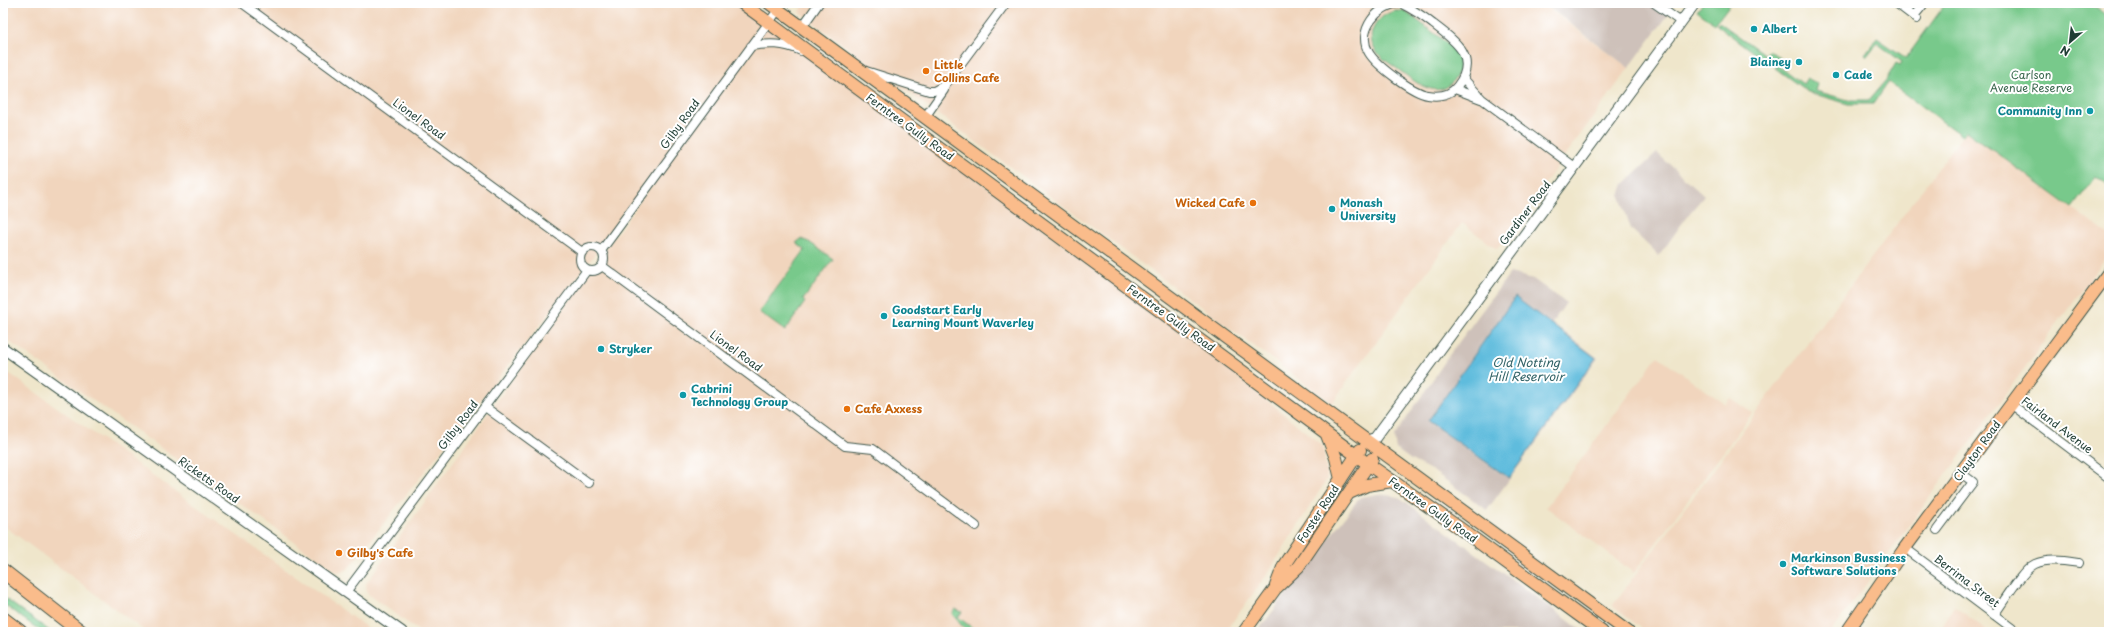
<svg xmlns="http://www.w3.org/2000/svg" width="2112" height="635" font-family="'Playpen Sans',sans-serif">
  <rect width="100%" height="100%" fill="#fff"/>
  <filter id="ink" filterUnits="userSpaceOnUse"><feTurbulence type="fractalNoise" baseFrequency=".025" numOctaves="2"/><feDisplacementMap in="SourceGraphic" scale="8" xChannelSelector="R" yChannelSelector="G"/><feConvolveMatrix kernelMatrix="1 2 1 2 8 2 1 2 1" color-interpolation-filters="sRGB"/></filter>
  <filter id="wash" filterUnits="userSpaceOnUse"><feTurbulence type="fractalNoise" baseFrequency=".012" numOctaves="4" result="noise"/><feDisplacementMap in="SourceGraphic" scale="16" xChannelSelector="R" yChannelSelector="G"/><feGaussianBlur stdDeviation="0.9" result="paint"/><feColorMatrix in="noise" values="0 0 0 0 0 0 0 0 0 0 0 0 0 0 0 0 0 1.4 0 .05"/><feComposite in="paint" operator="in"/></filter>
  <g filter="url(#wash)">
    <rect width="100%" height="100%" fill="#efe6cb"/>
    <!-- built -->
    <path fill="#f1d5bd" d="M 3,3 L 741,3 L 1202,347 L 1323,446 L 1327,479 L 1266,576 L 1225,632 L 420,632 L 367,593 L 366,584 L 752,45 L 577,278 L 347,570 L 337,572 L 3,337 Z
      M 806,3 L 1541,3 L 1629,68 L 1497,249 L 1462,223 L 1332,403 L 799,12 Z
      M 1966,131 L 2109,235 L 2109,253 L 1831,632 L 1647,632 L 1612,606 Z
      M 1658,356 L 1725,404 L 1730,398 L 1752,413 L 1634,573 L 1546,507 Z
      M 3,369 L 373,632 L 146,632 L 3,525 Z
      M 1954,606 L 1989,632 L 1941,632 L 1940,627 Z"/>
    <!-- industrial -->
    <path fill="#cec1ba" d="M 1543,3 L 1677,3 L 1629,68 Z
      M 1657,153 L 1704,196 L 1688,215 L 1659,256 L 1631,229 L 1620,196 L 1624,184 Z
      M 1510,273 L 1533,279 L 1566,303 L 1552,323 L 1598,358 L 1487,510 L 1433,471 L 1411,460 L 1396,449 L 1394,437 L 1450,354 Z
      M 1378,494 L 1399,497 L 1584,632 L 1257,632 L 1360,497 Z"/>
    <!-- green -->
    <path fill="#78c98b" stroke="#4c8360" d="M 1703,3 L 1731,3 L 1715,24 L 1697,11 Z
      M 1946,3 L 2089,3 L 2109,17 L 2109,186 L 2096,176 L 2072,208 L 1966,131 L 1962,136 L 1888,82 L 1873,104 L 1848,104 L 1808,92 L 1775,68 L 1777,65 L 1769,59 L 1766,62 L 1717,25 L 1719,22 L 1765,55 L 1769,50 L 1781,59 L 1777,65 L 1803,84 L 1807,78 L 1818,84 L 1816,91 L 1848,100 L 1869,100 L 1886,80 L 1896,63 L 1900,65 L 1902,62 L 1877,43 L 1867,56 L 1865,54 L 1877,38 L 1906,58 Z
      M 1395,11 L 1404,11 L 1413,17 L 1456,50 C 1460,59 1461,71 1454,80 C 1438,102 1414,81 1399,70 C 1390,63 1379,58 1374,48 C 1365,31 1380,14 1395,11 Z
      M 801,239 L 809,242 L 833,259 L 803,300 L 805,302 L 785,331 L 759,312 L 805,250 L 796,243 Z
      M 3,597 L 51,632 L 42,632 L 3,604 Z
      M 955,609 L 962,612 L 958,617 L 978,632 L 967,632 L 952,614 Z"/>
    <!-- water -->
    <path fill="#5fbcdd" stroke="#3f7c88" d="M 1515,297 L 1596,358 L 1509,478 L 1428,421 Z"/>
  </g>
  <g filter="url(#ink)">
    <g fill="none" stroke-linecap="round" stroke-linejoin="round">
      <!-- minor casing -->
      <g stroke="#3e564b" stroke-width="10">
        <path id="minor" d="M 242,3 L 582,252
          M 1400,3 C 1412,9 1423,16 1433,24 C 1454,40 1479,57 1458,85 C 1451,95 1439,97 1428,95 C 1413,93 1377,66 1369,53 C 1356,31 1377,5 1400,3 Z
          M 1654,3 L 1681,22
          M 1896,3 L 1917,19
          M 1914,16 L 1923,5
          M 802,27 L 819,3
          M 751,46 C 770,43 783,43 801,51
          M 866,71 L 929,91 L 934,91 L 945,85 L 1006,3
          M 1463,78 L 1482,99 L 1574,167
          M 1455,89 L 1481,99
          M 925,117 L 944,90 L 945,85
          M580 259a12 12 0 1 1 24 0a12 12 0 1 1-24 0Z
          M 601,251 L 778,10
          M 602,266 L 845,446 L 873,449 L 976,526
          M 2011,404 L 2109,478
          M 485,407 L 589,483
          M 1937,530 L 1973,482 L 1961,473
          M 1905,548 L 2017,632
          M 346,592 L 587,270
          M 1994,615 C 2003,603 2022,570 2035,564 C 2048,558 2065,561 2079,563"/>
      </g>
      <!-- tertiary casing -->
      <g stroke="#3e564b" stroke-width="12">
        <path id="tertiary" d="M 3,348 L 402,632
          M 1366,441 L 1375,438 L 1695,3"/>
      </g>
      <!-- primary casing -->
      <g stroke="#3e564b" stroke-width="14">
        <path id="primary" d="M 742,3 L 1368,464 L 1458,527 L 1602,632
          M 769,3 L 1628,632
          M 1327,435 L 1336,458 L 1341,479
          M 1349,493 L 1367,485 L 1392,481
          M 1276,586 L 1284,565 L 1360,450
          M 1244,632 L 1275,589 L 1298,567 L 1372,459
          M 1847,632 L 1905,548 L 2109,272"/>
      </g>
      <!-- motorway casing -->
      <g stroke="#3e564b" stroke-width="16">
        <path id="motorway" d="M 3,571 L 81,632
          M 3,619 L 20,632"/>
      </g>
      <!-- minor -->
      <use href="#minor" stroke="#fff" stroke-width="8"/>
      <!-- tertiary -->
      <use href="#tertiary" stroke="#fff" stroke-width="10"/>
      <!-- primary -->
      <use href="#primary" stroke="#fabc8b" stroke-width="12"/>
      <!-- motorway -->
      <use href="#motorway" stroke="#fabc8b" stroke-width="14"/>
    </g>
  </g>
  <!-- markers -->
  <g fill="#0f9aa8" stroke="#fff" stroke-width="1.5">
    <circle cx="1754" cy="29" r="4"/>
    <circle cx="1799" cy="62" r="4"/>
    <circle cx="1836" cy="75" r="4"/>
    <circle cx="2090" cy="111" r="4"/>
    <circle cx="1332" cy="209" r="4"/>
    <circle cx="884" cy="316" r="4"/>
    <circle cx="601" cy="349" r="4"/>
    <circle cx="683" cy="395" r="4"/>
    <circle cx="1783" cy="564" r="4"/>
  </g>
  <g fill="#e8710a" stroke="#fff" stroke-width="1.5">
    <circle cx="926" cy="71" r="4"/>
    <circle cx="1253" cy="203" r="4"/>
    <circle cx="847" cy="409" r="4"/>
    <circle cx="339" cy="553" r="4"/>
  </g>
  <g text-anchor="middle" stroke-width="4" stroke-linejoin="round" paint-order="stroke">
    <!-- culture labels -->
    <g font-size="11" font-weight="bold" fill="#0d838f" stroke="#fff" text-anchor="start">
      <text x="1762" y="33">Albert</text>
      <text x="1791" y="66" text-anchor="end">Blainey</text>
      <text x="1844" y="79">Cade</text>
      <text x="2082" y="115" text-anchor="end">Community Inn</text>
      <text x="1340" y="207">Monash<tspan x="1340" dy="13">University</tspan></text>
      <text x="892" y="314">Goodstart Early<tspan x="892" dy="13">Learning Mount Waverley</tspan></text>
      <text x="609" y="353">Stryker</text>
      <text x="691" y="393">Cabrini<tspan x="691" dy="13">Technology Group</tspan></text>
      <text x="1791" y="562">Markinson Bussiness<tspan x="1791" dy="13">Software Solutions</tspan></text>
    </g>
    <!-- food labels -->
    <g font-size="11" font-weight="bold" fill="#c56008" stroke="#fff" text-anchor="start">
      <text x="934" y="69">Little<tspan x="934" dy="13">Collins Cafe</tspan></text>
      <text x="1245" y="207" text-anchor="end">Wicked Cafe</text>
      <text x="855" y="413">Cafe Axxess</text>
      <text x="347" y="557">Gilby's Cafe</text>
    </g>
    <!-- park labels -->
    <g font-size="11" fill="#3a674e" stroke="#fff">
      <text x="2031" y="79">Carlson<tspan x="2031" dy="13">Avenue Reserve</tspan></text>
    </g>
    <!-- street labels -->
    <g font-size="11" fill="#1f3d34" stroke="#fff">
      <text transform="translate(419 119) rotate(36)" y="4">Lionel Road</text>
      <text transform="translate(680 124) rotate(-54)" y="4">Gilby Road</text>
      <text transform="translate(910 127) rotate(36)" y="4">Ferntree Gully Road</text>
      <text transform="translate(1525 213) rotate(-53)" y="4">Gardiner Road</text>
      <text transform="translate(1171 318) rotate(36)" y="4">Ferntree Gully Road</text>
      <text transform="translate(736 351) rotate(36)" y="4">Lionel Road</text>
      <text transform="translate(458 425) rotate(-53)" y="4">Gilby Road</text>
      <text transform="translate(2057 425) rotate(37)" y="4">Fairland Avenue</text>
      <text transform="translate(1977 451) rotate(-54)" y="4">Clayton Road</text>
      <text transform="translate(209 480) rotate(35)" y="4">Ricketts Road</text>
      <text transform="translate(1433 510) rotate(35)" y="4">Ferntree Gully Road</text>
      <text transform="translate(1318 514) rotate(-57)" y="4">Forster Road</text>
      <text transform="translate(1967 581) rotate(37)" y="4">Berrima Street</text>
    </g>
    <!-- water labels -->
    <g font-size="12" font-style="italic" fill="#326367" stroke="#fff">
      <text x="1526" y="367">Old Notting<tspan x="1526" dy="14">Hill Reservoir</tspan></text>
    </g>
  </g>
  <!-- margin -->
  <rect width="2112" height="635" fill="none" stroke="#fff" stroke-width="16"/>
  <!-- north arrow -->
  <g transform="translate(2070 42) rotate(208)" stroke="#ffffff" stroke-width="3" paint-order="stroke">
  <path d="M0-3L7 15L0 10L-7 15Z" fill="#1f3d34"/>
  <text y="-6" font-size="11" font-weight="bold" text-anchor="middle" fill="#1f3d34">N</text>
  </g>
</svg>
